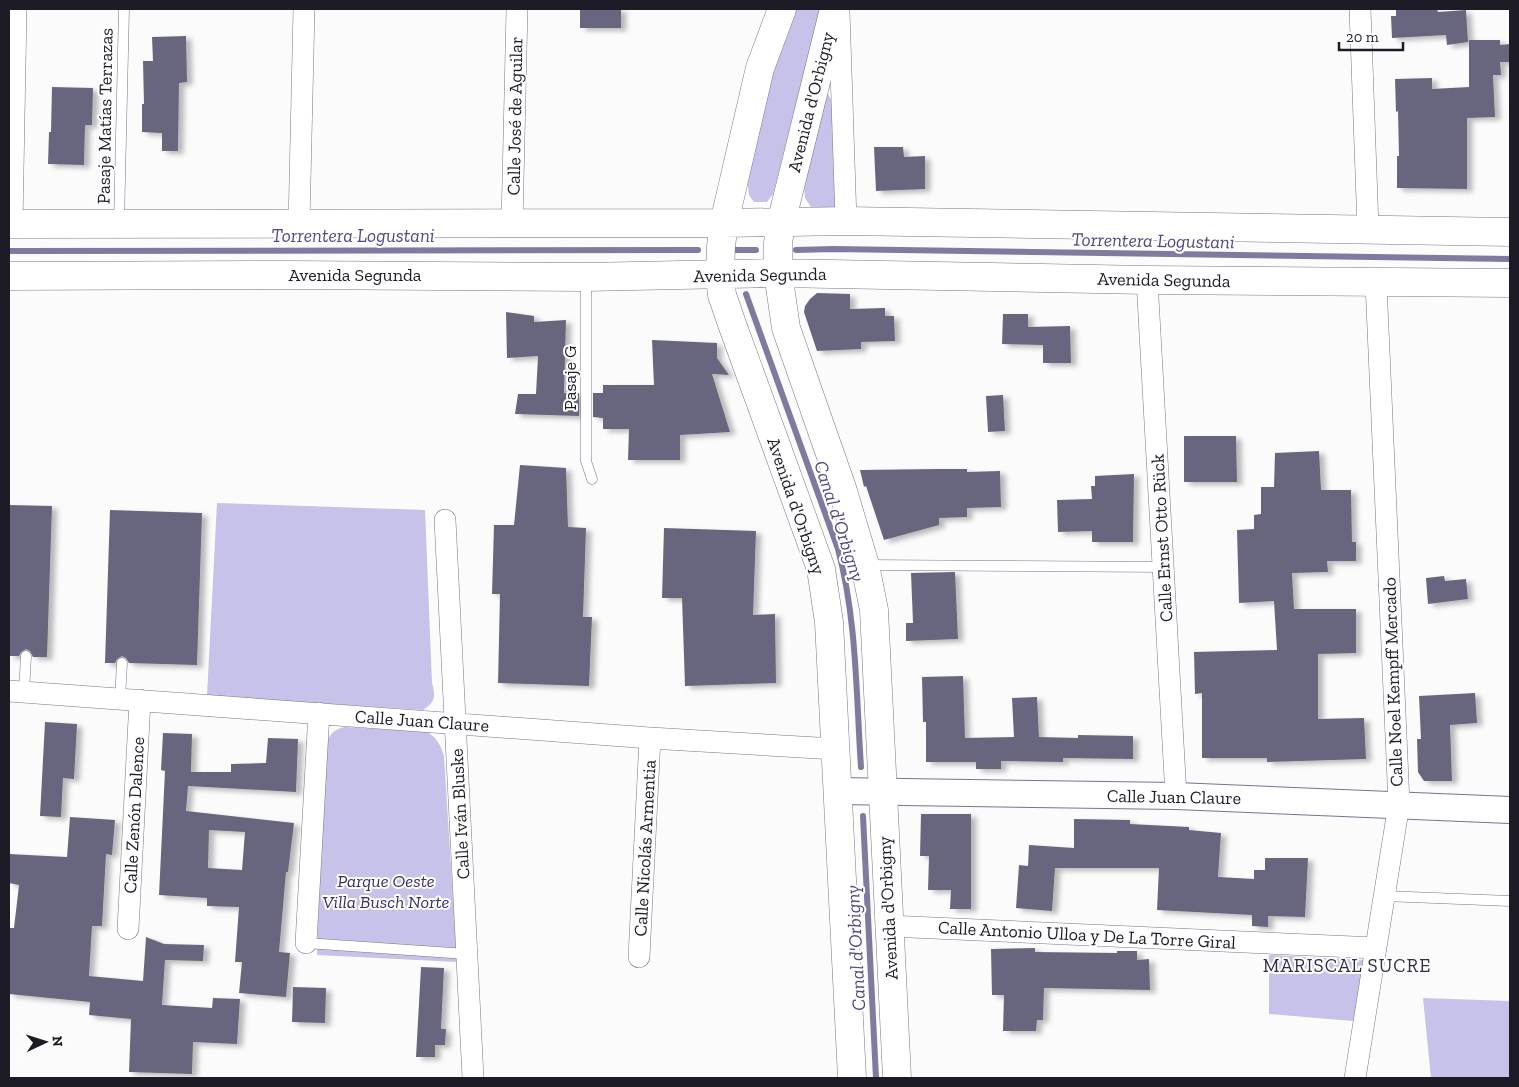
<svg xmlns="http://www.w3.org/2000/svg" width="1519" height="1087" font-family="'Zilla Slab',serif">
  <defs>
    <filter id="shadow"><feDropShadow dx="5.5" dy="3" stdDeviation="2.5" flood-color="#0004"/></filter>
  </defs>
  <rect width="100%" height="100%" fill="#fbfbfb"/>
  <!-- green -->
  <path fill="#c6c2ea" d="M 795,9 L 820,9 L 773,194 L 767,202 L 754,202 L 749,195 L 747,177 L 769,74 Z
    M 827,93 L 833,102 L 836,208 L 811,207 L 805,198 L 804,187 Z
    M 217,503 L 425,510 L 432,683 C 436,697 435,702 423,710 L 207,696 Z
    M 345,727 L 427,732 C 437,738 440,744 444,756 L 457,962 L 317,955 L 323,761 C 326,745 326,731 345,727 Z
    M 1269,955 L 1366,960 L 1353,1021 L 1269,1014 Z
    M 1423,998 L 1510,1001 L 1510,1078 L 1431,1078 Z"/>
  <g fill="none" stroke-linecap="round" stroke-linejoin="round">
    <!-- stream -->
    <path stroke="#7e7b9e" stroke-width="6" d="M 734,250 L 756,250
      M 796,250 L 833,249 L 1510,259
      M 9,251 L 698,250
      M 746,294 L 838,549 C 857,620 856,694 861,767
      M 863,816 L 876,1078"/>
  </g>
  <!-- building -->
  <path fill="#68667f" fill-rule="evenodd" filter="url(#shadow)" d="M 580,9 L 621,9 L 621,28 L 580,28 Z
    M 1396,9 L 1437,9 L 1438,12 L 1466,10 L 1468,42 L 1447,45 L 1446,35 L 1392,38 L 1391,16 L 1396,16 Z
    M 186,36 L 187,82 L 179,83 L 178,151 L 162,151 L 162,133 L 142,132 L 142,104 L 144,104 L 143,61 L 153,61 L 152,37 Z
    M 1469,40 L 1500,40 L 1500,45 L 1510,44 L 1510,62 L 1500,62 L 1501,75 L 1493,75 L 1495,117 L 1467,118 L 1467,189 L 1397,188 L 1397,156 L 1399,156 L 1398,111 L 1396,112 L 1395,79 L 1432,78 L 1432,89 L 1469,87 Z
    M 52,87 L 93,88 L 92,125 L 85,125 L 84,165 L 48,164 L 49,132 L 51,132 Z
    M 874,147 L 903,147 L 904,157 L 925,156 L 925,189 L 876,191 Z
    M 817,293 L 850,294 L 850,309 L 885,308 L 885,316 L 894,316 L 895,341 L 861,342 L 861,349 L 817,351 L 804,312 L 805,306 L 810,299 Z
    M 506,312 L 534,316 L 534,322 L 566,320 L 564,393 L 579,393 L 579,416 L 515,414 L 518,394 L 536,394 L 538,356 L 507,358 Z
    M 1003,314 L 1028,314 L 1028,327 L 1070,326 L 1071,363 L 1043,363 L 1043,345 L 1002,344 Z
    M 652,340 L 717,343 L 717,358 L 729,375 L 712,374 L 730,432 L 680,435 L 680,460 L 628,460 L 629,429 L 603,429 L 603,418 L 593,417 L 593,393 L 603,393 L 603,385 L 654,385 Z
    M 1003,395 L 1005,431 L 988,432 L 986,396 Z
    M 1184,436 L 1236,436 L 1237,482 L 1184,482 Z
    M 1319,451 L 1321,490 L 1351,490 L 1352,542 L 1356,542 L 1356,561 L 1327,561 L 1328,572 L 1292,573 L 1294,609 L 1356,609 L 1356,653 L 1318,654 L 1318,719 L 1364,718 L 1366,759 L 1267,762 L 1267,758 L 1202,758 L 1202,693 L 1195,694 L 1194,652 L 1277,650 L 1274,601 L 1239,603 L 1237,530 L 1254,529 L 1254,515 L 1261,514 L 1261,487 L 1274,487 L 1275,453 Z
    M 520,465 L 566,468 L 568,527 L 586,528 L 583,617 L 592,617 L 589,686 L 498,683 L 500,594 L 492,594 L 494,525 L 514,525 Z
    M 938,469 L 967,469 L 967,472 L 1000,471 L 1001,507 L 967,508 L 967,517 L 939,518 L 939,525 L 884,540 L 866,486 L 864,487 L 860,470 Z
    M 1134,474 L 1133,542 L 1092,542 L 1092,531 L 1058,532 L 1057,500 L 1092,499 L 1091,486 L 1095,486 L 1095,476 Z
    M 9,505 L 52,506 L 47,657 L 33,657 L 30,651 L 26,649 L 21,652 L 19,656 L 9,656 Z
    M 110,510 L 202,513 L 197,665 L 129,663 L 126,658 L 122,656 L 117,659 L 115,663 L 105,663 Z
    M 664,528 L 756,531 L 753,615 L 775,614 L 776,683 L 685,686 L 682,598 L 662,598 Z
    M 955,572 L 958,639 L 906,641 L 906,623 L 913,623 L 911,573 Z
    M 1444,576 L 1445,581 L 1466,579 L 1468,599 L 1428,604 L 1426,578 Z
    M 963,676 L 965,738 L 1014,737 L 1012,698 L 1037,697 L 1039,737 L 1078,738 L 1078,735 L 1133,736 L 1133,759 L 1063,758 L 1063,762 L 1001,761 L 1001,769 L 976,769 L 976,762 L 926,762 L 926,722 L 923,722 L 922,677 Z
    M 1475,693 L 1477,723 L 1450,725 L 1452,781 L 1424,781 L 1418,772 L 1417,739 L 1421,739 L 1419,696 Z
    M 45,722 L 77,724 L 74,779 L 63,778 L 61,817 L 40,816 Z
    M 163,733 L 192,734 L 191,772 L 231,772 L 231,764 L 266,763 L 268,738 L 298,739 L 296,792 L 188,786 L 186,811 L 294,823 L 288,872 L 286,872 L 279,952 L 290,953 L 286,997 L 239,993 L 242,962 L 235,962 L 239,907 L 207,906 L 207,898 L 159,895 L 165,771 L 161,770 ZM 209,830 L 245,832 L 242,870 L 208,868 Z
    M 921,814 L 971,814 L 971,909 L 950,909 L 951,890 L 928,890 L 929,856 L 920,856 Z
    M 70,817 L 115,820 L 112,855 L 106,854 L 102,926 L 92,926 L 89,976 L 143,981 L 146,937 L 164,944 L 204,945 L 203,961 L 165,960 L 162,1005 L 212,1008 L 213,998 L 240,999 L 237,1044 L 193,1042 L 192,1074 L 129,1072 L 131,1019 L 89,1015 L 90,1002 L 9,994 L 9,928 L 14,928 L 19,885 L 9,883 L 9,854 L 67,857 Z
    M 1074,819 L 1130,820 L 1130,824 L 1189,827 L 1189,830 L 1221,833 L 1218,877 L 1254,879 L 1254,870 L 1265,870 L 1265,858 L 1308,858 L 1305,917 L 1268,916 L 1268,927 L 1252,926 L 1252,915 L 1157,910 L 1159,868 L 1055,868 L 1052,911 L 1016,908 L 1019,865 L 1028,866 L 1029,845 L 1074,848 Z
    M 1035,948 L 1035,952 L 1117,953 L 1117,951 L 1137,951 L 1137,960 L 1149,959 L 1150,990 L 1044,988 L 1043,1020 L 1037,1020 L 1036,1031 L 1003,1031 L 1004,995 L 992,995 L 991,949 Z
    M 421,967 L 444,968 L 441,1029 L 446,1029 L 445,1045 L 435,1045 L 435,1057 L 416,1057 Z
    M 293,987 L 326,988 L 325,1023 L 292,1022 Z"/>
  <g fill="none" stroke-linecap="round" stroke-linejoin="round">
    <!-- service casing -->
    <g stroke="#76748d" stroke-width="11">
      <path id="service" d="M 119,223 L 124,9
        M 586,278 L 586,461 L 592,479
        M 867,565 L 1163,567
        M 24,692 L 26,656
        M 120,699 L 122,663
        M 1384,896 L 1510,901
        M 306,943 L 467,954"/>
    </g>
    <!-- minor casing -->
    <g stroke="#76748d" stroke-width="22">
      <path id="minor" d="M 1360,9 L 1368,228
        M 839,12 L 846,221
        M 12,224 L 16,9
        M 299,224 L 304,9
        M 512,224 L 517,9
        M 1147,280 L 1176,796
        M 445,520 L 473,1078
        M 9,691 L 650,738 L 835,749
        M 888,926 L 1376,948
        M 128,929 L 140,700
        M 306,943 L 319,713
        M 639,957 L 650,738
        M 1355,1078 L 1399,804 L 1376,283"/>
    </g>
    <!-- tertiary casing -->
    <g stroke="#76748d" stroke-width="28">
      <path id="tertiary" d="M 838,791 L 1176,796 L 1510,810"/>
    </g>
    <!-- secondary casing -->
    <g stroke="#76748d" stroke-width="29">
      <path id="secondary" d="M 782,9 L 760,68 L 724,223 L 721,246 L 720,275 L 722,295 L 732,324 L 821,569 L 829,622 L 852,1078
        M 834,9 L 781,223 L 778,243 L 778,273 L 786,328 L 842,488 L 865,565 L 874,610 L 897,1078
        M 9,224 L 724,223 L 846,221 L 1510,232
        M 9,276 L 289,275 L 586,277 L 778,273 L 1147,280 L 1510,283"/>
    </g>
    <!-- service -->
    <use href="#service" stroke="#fff" stroke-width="10"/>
    <!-- minor -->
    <use href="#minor" stroke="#fff" stroke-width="21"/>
    <!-- tertiary -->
    <use href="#tertiary" stroke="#fff" stroke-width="26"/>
    <!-- secondary -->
    <use href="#secondary" stroke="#fff" stroke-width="28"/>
  </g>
  <g text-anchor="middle" stroke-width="4" stroke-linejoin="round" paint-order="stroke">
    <!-- street labels -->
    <g font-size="18" fill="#1d1c26" stroke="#fff">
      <text transform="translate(811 102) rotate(-76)" y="6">Avenida d'Orbigny</text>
      <text transform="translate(105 116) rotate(-89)" y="6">Pasaje Matías Terrazas</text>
      <text transform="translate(515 116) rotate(-89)" y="6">Calle José de Aguilar</text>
      <text x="355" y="281">Avenida Segunda</text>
      <text transform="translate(760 275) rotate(-1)" y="6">Avenida Segunda</text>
      <text transform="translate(1164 280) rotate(1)" y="6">Avenida Segunda</text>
      <text transform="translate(570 378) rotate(-90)" y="6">Pasaje G</text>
      <text transform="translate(796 506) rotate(71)" y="6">Avenida d'Orbigny</text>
      <text transform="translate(1162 538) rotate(-93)" y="6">Calle Ernst Otto Rück</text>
      <text transform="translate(1393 682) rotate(-92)" y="6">Calle Noel Kempff Mercado</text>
      <text transform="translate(422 721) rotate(4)" y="6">Calle Juan Claure</text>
      <text transform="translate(1174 797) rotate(1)" y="6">Calle Juan Claure</text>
      <text transform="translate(460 814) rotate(-93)" y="6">Calle Iván Bluske</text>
      <text transform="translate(134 815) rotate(-87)" y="6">Calle Zenón Dalence</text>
      <text transform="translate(645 848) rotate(-87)" y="6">Calle Nicolás Armentia</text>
      <text transform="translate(888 908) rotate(-93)" y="6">Avenida d'Orbigny</text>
      <text transform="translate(1087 935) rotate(3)" y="6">Calle Antonio Ulloa y De La Torre Giral</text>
    </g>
    <!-- park labels -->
    <g font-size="18" font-style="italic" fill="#392e67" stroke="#fff">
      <text x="386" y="887">Parque Oeste<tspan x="386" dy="21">Villa Busch Norte</tspan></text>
    </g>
    <!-- water labels -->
    <g font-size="19" font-style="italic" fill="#514884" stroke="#fff">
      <text x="353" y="242">Torrentera Logustani</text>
      <text transform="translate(1153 240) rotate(1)" y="7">Torrentera Logustani</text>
      <text transform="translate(840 521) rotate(72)" y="7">Canal d'Orbigny</text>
      <text transform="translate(855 948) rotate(-93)" y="7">Canal d'Orbigny</text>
    </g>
    <!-- neighbourhood labels -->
    <g font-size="19" letter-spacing="1" fill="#302d43" stroke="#fff">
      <text x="1347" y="972">MARISCAL SUCRE</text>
    </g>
  </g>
  <!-- border -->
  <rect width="1519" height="1087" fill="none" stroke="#1d1c26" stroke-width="20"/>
  <!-- north arrow -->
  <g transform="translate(45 1042) rotate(86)" stroke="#ffffff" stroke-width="4" paint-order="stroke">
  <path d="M0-4L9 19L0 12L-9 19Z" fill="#1d1c26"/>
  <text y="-8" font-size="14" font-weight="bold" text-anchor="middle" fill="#1d1c26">N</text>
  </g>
  <!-- scale -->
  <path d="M1339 42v8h64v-8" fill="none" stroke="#1d1c26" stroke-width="2.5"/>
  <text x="1346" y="42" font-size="15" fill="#1d1c26" stroke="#ffffff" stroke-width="4" paint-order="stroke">20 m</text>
</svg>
